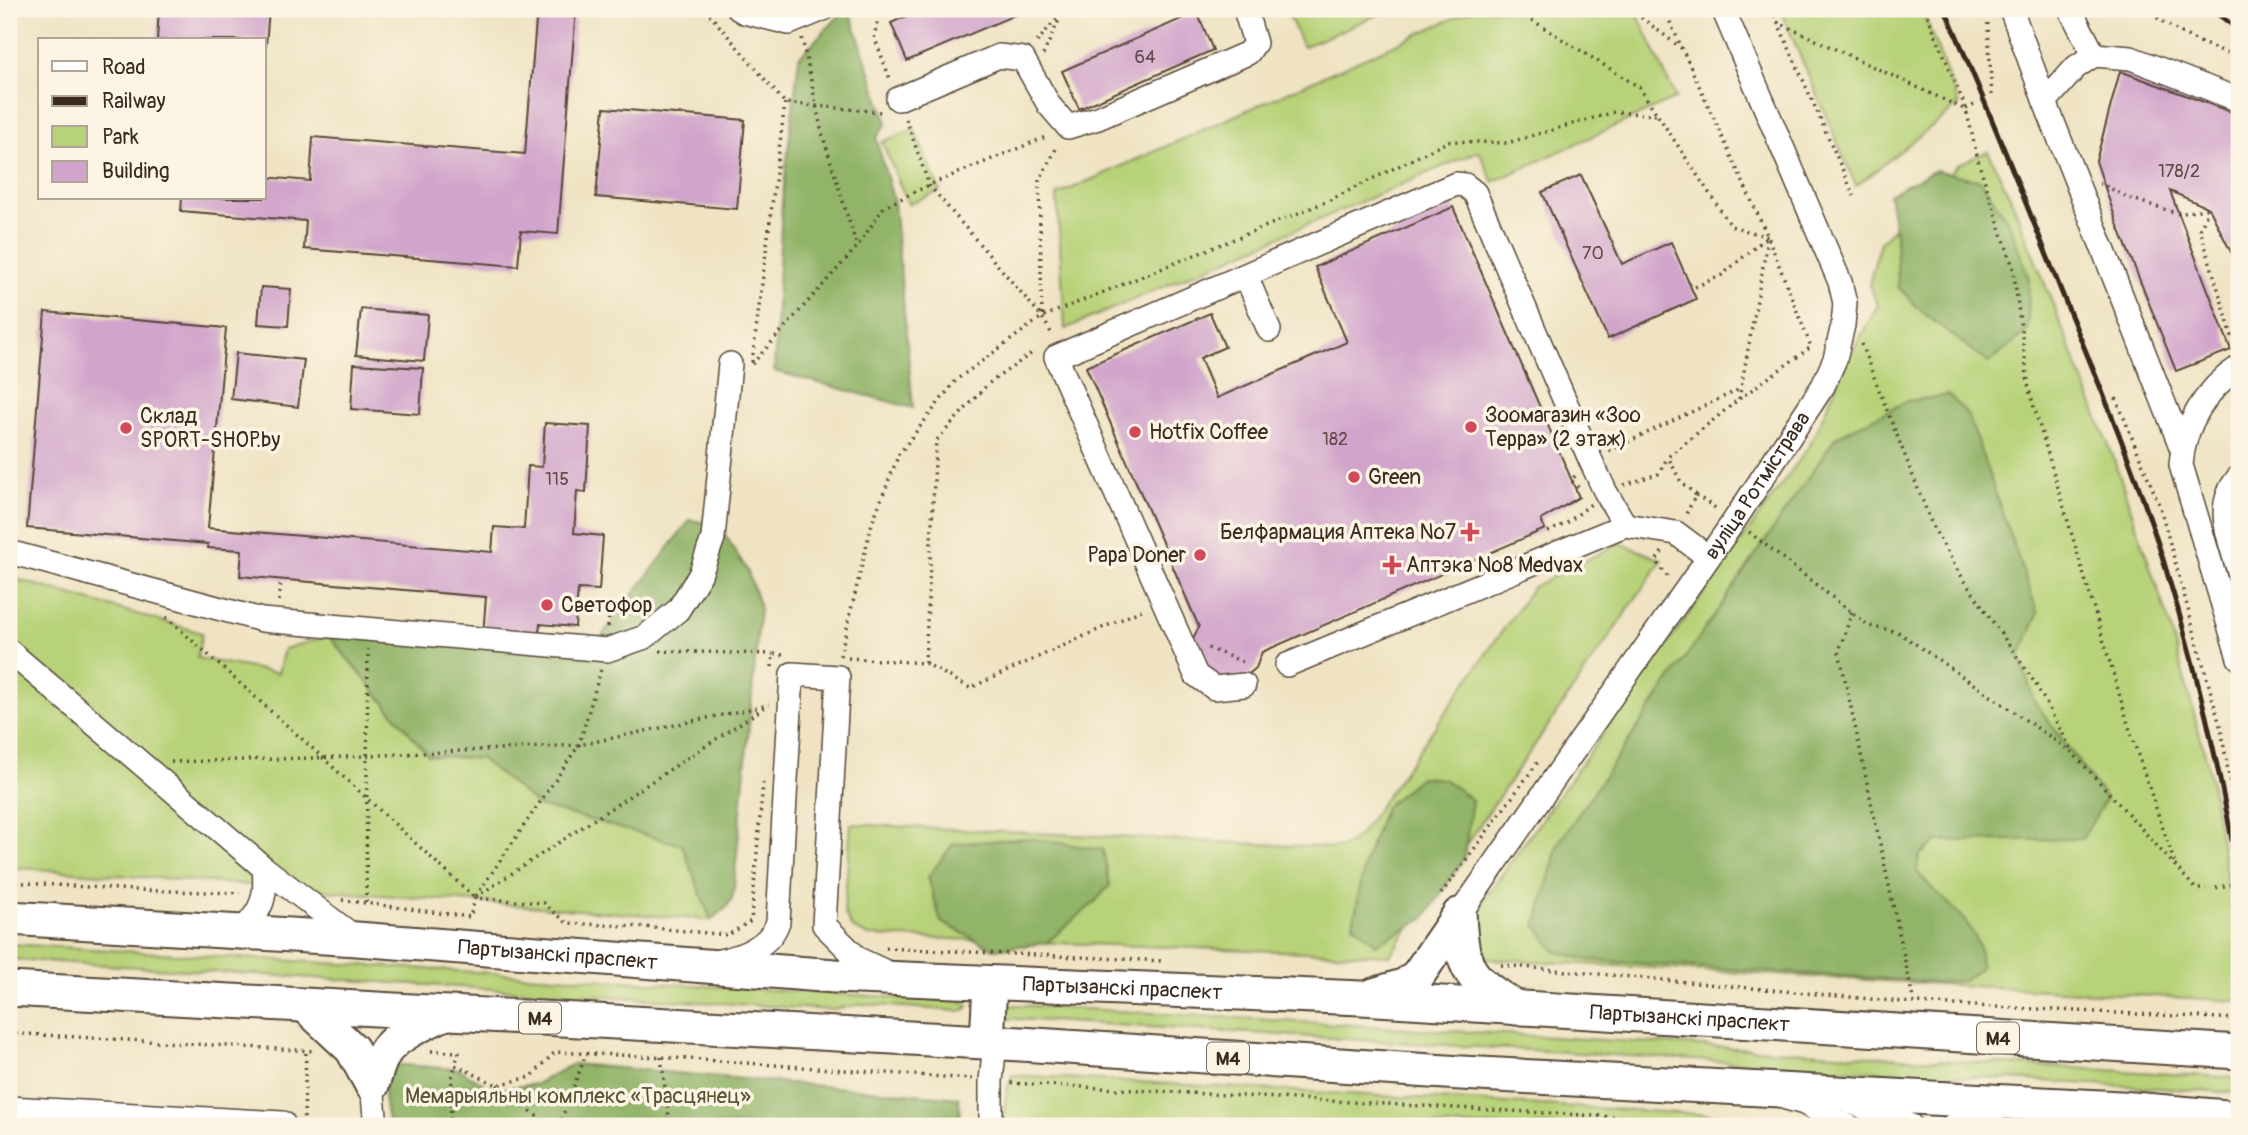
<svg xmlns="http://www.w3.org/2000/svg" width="2248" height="1135" font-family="Pangolin,sans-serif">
  <rect width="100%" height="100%" fill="#fcf5e5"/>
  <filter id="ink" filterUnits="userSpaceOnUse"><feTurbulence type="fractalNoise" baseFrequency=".0143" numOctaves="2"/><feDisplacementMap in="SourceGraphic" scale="14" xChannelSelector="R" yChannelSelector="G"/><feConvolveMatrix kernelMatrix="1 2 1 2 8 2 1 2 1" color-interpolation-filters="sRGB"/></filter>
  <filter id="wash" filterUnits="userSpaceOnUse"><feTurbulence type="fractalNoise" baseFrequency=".00686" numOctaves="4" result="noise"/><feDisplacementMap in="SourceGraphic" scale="28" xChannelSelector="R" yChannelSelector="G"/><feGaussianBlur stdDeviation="1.57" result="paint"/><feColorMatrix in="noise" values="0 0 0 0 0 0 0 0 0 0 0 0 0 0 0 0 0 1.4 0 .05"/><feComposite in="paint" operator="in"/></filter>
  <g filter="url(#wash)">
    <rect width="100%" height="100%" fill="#efe3c3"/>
    <!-- green -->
    <path fill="#b7d278" stroke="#797e4b" stroke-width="2" d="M 1286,9 L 1391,9 L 1303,47 Z
      M 1474,9 L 1635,9 L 1676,98 L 1493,182 L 1479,151 L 1065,329 L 1057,195 Z
      M 1780,9 L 1922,9 L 1959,105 L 1856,186 Z
      M 914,129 L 940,191 L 908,204 L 882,142 Z
      M 1988,151 L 2012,201 L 2114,459 L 2169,623 L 2208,765 L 2239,951 L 2239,1001 L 1472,958 L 1468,938 L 1475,912 L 1810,445 L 1848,359 L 1878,305 L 1869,285 L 1880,242 L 1959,164 Z
      M 1620,543 L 1662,560 L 1390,955 L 869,936 L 852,928 L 844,912 L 851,824 L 1340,848 L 1358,837 L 1533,587 Z
      M 9,577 L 202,633 L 197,658 L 278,673 L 284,649 L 329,636 L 428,755 L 481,759 L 539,806 L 683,845 L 711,920 L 9,867 Z
      M 9,944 L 956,1001 L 965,1002 L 968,1006 L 965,1010 L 959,1011 L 862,1004 L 831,1010 L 9,959 Z
      M 1017,1005 L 2239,1078 L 2239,1093 L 1001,1018 L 1003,1007 Z
      M 1012,1075 L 1804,1120 L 1826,1126 L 1002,1126 L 1007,1088 Z"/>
    <!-- forest -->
    <path fill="#91b468" stroke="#666f43" stroke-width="2" d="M 846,9 L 849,9 L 887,123 L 876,138 L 894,203 L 913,408 L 774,371 L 782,203 L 799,57 Z
      M 1936,170 L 1981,181 L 2010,225 L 2029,279 L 2028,330 L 1989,363 L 1923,313 L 1898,287 L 1896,234 L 1889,194 Z
      M 1949,395 L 1968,415 L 2038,614 L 2020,656 L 2034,701 L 2106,799 L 2082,839 L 1937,841 L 1919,856 L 1917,872 C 1942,901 1987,927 1980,969 L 1962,981 L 1935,982 L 1587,960 L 1555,951 L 1536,925 L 1558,844 L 1836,437 L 1907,401 Z
      M 690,520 L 719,525 L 748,572 L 760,608 L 733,896 L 726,908 L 711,920 L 682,845 L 539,806 L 481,759 L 428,755 L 329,636 L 591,650 Z
      M 1420,777 L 1444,779 L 1472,800 L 1464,858 L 1424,919 L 1376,944 L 1353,924 L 1365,862 L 1385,807 Z
      M 1028,838 L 1103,850 L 1110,885 L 1094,903 L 1046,943 L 994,949 L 941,922 L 928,877 L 953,844 Z
      M 391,1064 L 459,1069 L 494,1090 L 536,1084 L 573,1064 L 959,1098 L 960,1126 L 389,1126 C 385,1103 379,1085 391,1064 Z"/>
    <g id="blocks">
      <!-- building -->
      <path fill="#d1a5cb" d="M 159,9 L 269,9 L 266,45 L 264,45 L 264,40 L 157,40 Z
        M 537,9 L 576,9 L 558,234 L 521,231 L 518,266 L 304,249 L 306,221 L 181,211 L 182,198 L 264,198 L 264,177 L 310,181 L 313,137 L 525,154 Z
        M 923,9 L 1029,9 L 907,61 L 891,23 Z
        M 1197,12 L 1213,50 L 1079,109 L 1062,71 Z
        M 2120,71 L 2239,115 L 2239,268 L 2209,208 L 2170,191 L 2231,350 L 2176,371 L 2117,223 L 2096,161 Z
        M 604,108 L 745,120 L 737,209 L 596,197 Z
        M 1581,175 L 1622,264 L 1671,242 L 1696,299 L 1608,339 L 1542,192 Z
        M 1453,207 L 1579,497 L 1541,520 L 1545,529 L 1262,652 L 1256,668 L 1244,678 L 1229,683 L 1201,671 L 1191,642 L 1199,627 L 1086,367 L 1210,313 L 1225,347 L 1200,358 L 1217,398 L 1347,342 L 1315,267 Z
        M 261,287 L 291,289 L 288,326 L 258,324 Z
        M 361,309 L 428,315 L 424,361 L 356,355 Z
        M 45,312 L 226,328 L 208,528 L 492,552 L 494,527 L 524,529 L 528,466 L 542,467 L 545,423 L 590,426 L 586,492 L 577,491 L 574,533 L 603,536 L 599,590 L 578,589 L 575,627 L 540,624 L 538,639 L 483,635 L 486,597 L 240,576 L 242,550 L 208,548 L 208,544 L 27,528 Z
        M 236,353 L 304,360 L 298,407 L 231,399 Z
        M 354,364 L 423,368 L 420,414 L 351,409 Z"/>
    </g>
  </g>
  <g filter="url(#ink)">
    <use href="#blocks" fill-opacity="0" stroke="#564637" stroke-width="2"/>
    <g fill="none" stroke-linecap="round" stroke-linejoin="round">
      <!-- minor casing -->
      <g stroke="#564637" stroke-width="26">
        <g id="minor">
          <path d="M 739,9 L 744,12 L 789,23 L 823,9"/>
          <path d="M 2011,9 L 2045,102 L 2182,449"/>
          <path d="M 2070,9 L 2094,55"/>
          <path d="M 898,99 L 999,56 L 1023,59 L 1049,105 L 1068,127 L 1098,118 L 1248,53 L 1255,43 L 1245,9"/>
          <path d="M 2045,102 L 2076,67 L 2094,55 L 2131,58 L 2239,100"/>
          <path d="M 1246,276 L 1269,330"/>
          <path d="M 2239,367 C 2206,389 2184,424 2181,465 L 2239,658"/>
          <path d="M 2239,477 C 2213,505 2230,540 2239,572"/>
          <path d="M 9,552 L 262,620 L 607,650 L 645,637 L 678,610 L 700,575 L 713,538 L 730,364"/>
          <path d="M 9,651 L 264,868 L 357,939"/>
          <path d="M 1287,665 L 1625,525 L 1676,533 L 1708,557"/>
          <path d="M 1244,685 L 1214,688 L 1196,675 L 1056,357 L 1456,184 L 1465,185 L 1475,193 L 1590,459 L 1605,491 L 1625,525"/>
          <path id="s1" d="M 1459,915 L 1734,521 L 1823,386 L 1835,359 L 1843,325 L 1845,303 L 1840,282 L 1723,9"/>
          <path d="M 241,931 C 262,912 267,896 264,868"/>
          <path d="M 719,961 C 742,957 770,946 778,922 L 792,674 L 838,677 L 824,925 L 858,959 L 886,972"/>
          <path d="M 372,1085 L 376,1126"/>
          <path d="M 1786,1098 L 1804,1103 L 1848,1126"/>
          <path d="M 1851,1102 L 1911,1126"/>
          <path d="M 9,1108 L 283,1123"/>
          <path d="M 991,1126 L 991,1081 L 995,1043"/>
          <path d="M 1952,1126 L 1966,1118 L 1998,1109"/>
        </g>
      </g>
      <!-- highway casing -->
      <g stroke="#564637" stroke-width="37">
        <g id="highway">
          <path d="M 1459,915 C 1462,971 1469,979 1516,1008"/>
          <path id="s2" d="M 9,918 L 357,939 L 835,976 L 1361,998 L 2239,1052"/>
          <path d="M 9,989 L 1021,1044 L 1461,1073 L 2120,1108 L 2239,1118"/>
          <path d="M 1374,995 L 1406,985 L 1418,975 L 1459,915"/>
          <path d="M 307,1007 L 352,1049 L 372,1085"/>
          <path d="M 987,1042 L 990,983"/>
          <path d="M 372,1085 C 376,1074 379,1059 387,1049 C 400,1033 425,1023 443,1014"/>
        </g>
      </g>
      <!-- path -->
      <path stroke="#564637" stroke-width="3.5" stroke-dasharray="2 5" stroke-linecap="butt" d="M 705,9 L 785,103 L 881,112
        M 881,9 L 874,36 L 890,79
        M 1514,9 L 1639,87 L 1731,226 L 1768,237
        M 1630,9 L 1681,48
        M 1664,9 L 1768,237 L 1811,347 L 1739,399 L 1668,457 L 1681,482 L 1696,495 L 1685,516
        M 1772,9 L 1854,196
        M 1925,9 L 1966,109 L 1979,164 L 2013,267 L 2029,390 L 2132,737 L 2176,867
        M 1987,9 L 1992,97
        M 2146,9 C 2172,31 2206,47 2239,56
        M 1777,22 L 1964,109
        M 802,38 L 822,133 L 857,247
        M 1037,42 L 1061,13
        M 1043,55 L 1064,9
        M 1966,109 L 1978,103
        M 906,119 L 929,185 L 1042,317 L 1053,336
        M 2099,184 L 2103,184 L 2126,197 L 2179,214 L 2209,208
        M 2209,208 L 2200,229 L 2235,346
        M 1695,287 L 1722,275 L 1766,238
        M 1042,315 L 1039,181 L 1058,145
        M 1861,344 L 1933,527 L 1958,571 L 2035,683 L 2071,749
        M 752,362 L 785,103
        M 752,364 L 857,247 L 884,207 L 929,185 L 1048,136
        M 2116,398 L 2160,507 L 2221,729 L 2239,836
        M 1739,399 L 1768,239
        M 1609,451 L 1740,389
        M 1575,476 L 1571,480 L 1579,488
        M 1624,485 L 1658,474 L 1668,457
        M 1696,495 L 1717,509
        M 1548,532 L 1567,523 L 1591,504
        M 1749,532 L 1869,626 L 1898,632 L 2072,752 L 2196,889 L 2206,889
        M 1662,552 L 1656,561 L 1670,580
        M 279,601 L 281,580
        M 1852,612 L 1839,651 L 1914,1003
        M 166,617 L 322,757 L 475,898
        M 608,627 L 609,615
        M 1208,648 L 1243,662
        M 660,651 L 773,654
        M 840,656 L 872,523 L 899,454 L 956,380 L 1042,317 L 1328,201 L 1449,141 L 1507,143 L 1614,112 L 1657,115
        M 848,658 L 925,663 L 936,441 L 988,384 L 1035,351
        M 925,663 L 970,688 L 1144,609
        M 772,667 L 773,654 L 784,655
        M 171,762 L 344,757 L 579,745 L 769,705
        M 9,882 L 135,890 L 240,893
        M 2234,883 L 2239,913
        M 2216,888 L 2239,882
        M 1441,894 L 1538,762
        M 476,896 L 579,745 L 601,669
        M 476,897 L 765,707
        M 342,900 L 470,917 L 475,898 L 544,903 L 567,923 L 644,927 L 728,935 L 751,921 L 763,783
        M 366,902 L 368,649
        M 886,948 L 1165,961
        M 1501,965 L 1914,1003 L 2239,1019
        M 9,1033 L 314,1051
        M 431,1051 L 459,1052 L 455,1065 L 497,1085 L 531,1077 L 555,1052 L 661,1057 L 972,1079
        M 661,1057 L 670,1126
        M 1011,1083 L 1778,1126
        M 497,1085 L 550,1126
        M 304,1118 L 306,1050
        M 450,1126 L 452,1077 L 455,1066
        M 559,1126 L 586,1054"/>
      <!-- minor -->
      <use href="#minor" stroke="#fff" stroke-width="23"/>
      <!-- highway -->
      <use href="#highway" stroke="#fff" stroke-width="33"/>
      <!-- rail -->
      <path stroke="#3b2a1e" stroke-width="5" d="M 1945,9 C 1989,109 2029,211 2070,313 C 2103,393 2136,473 2162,556 C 2195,662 2221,771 2239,881
        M 2211,9 L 2239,30"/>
    </g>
  </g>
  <!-- markers -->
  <g fill="#d1495b" stroke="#fcf5e5" stroke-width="2.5">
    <circle cx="1471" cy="427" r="7"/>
    <circle cx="126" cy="428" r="7"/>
    <circle cx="1135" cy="432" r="7"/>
    <circle cx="1354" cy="477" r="7"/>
    <path d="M1466.5 521.5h7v7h7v7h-7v7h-7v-7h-7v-7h7z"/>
    <circle cx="1200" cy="555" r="7"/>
    <path d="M1388.5 554.5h7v7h7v7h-7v7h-7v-7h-7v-7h7z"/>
    <circle cx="547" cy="605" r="7"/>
  </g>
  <g text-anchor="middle" stroke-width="7" stroke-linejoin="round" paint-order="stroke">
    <!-- number labels -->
    <g font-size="18" fill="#604949">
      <text x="1145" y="63">64</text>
      <text x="2179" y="177">178/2</text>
      <text x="1593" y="259">70</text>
      <text x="1335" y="445">182</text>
      <text x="557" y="485">115</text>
    </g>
    <!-- shield labels -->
    <g fill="#fcf5e5" stroke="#75675a" stroke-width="2">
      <rect x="519" y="1002.5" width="42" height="31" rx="5"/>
      <rect x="1977" y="1022.5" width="42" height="31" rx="5"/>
      <rect x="1207" y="1042.5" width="42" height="31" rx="5"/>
    </g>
    <g font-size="19" font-weight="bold" fill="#3b2a1e">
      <text x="540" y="1025">М4</text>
      <text x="1998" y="1045">М4</text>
      <text x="1228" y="1065">М4</text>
    </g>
    <!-- poi labels -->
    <g font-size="21" fill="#3b2a1e" stroke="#fcf5e5" text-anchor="start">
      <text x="1485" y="422">Зоомагазин «Зоо<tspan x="1485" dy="24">Терра» (2 этаж)</tspan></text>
      <text x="140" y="423">Склад<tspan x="140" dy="24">SPORT-SHOP.by</tspan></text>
      <text x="1149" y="439">Hotfix Coffee</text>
      <text x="1368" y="484">Green</text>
      <text x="1456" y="539" text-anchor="end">Белфармация Аптека №7</text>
      <text x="1186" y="562" text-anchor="end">Papa Doner</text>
      <text x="1406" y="572">Аптэка №8 Medvax</text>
      <text x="561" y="612">Светофор</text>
    </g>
    <!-- street labels -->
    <g font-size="21" fill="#3b2a1e" stroke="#fcf5e5">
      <text dy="7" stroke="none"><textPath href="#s1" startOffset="523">вуліца Ротмістрава</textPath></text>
      <text dy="7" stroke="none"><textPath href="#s2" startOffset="550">Партызанскі праспект</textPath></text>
      <text dy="7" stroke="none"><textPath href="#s2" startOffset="1116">Партызанскі праспект</textPath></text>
      <text dy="7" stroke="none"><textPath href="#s2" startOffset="1684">Партызанскі праспект</textPath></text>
    </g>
    <!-- park labels -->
    <g font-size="21" fill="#5a5434" stroke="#fcf5e5">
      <text x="578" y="1103">Мемарыяльны комплекс «Трасцянец»</text>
    </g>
  </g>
  <!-- margin -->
  <rect width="2248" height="1135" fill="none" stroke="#fcf5e5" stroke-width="35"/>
  <!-- legend -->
  <rect x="38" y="38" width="228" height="161" fill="#fcf5e5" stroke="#afa495" stroke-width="2"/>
  <rect x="52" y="61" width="35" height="10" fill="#ffffff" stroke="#afa495" stroke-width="2"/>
  <text x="102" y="74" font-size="21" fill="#3b2a1e">Road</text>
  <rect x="52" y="96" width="35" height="10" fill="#3b2a1e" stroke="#afa495" stroke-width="2"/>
  <text x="102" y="108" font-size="21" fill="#3b2a1e">Railway</text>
  <rect x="52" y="126" width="35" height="21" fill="#b7d278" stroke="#afa495" stroke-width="2"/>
  <text x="102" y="144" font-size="21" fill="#3b2a1e">Park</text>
  <rect x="52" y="161" width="35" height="21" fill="#d1a5cb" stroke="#afa495" stroke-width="2"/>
  <text x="102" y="178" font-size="21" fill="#3b2a1e">Building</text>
</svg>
